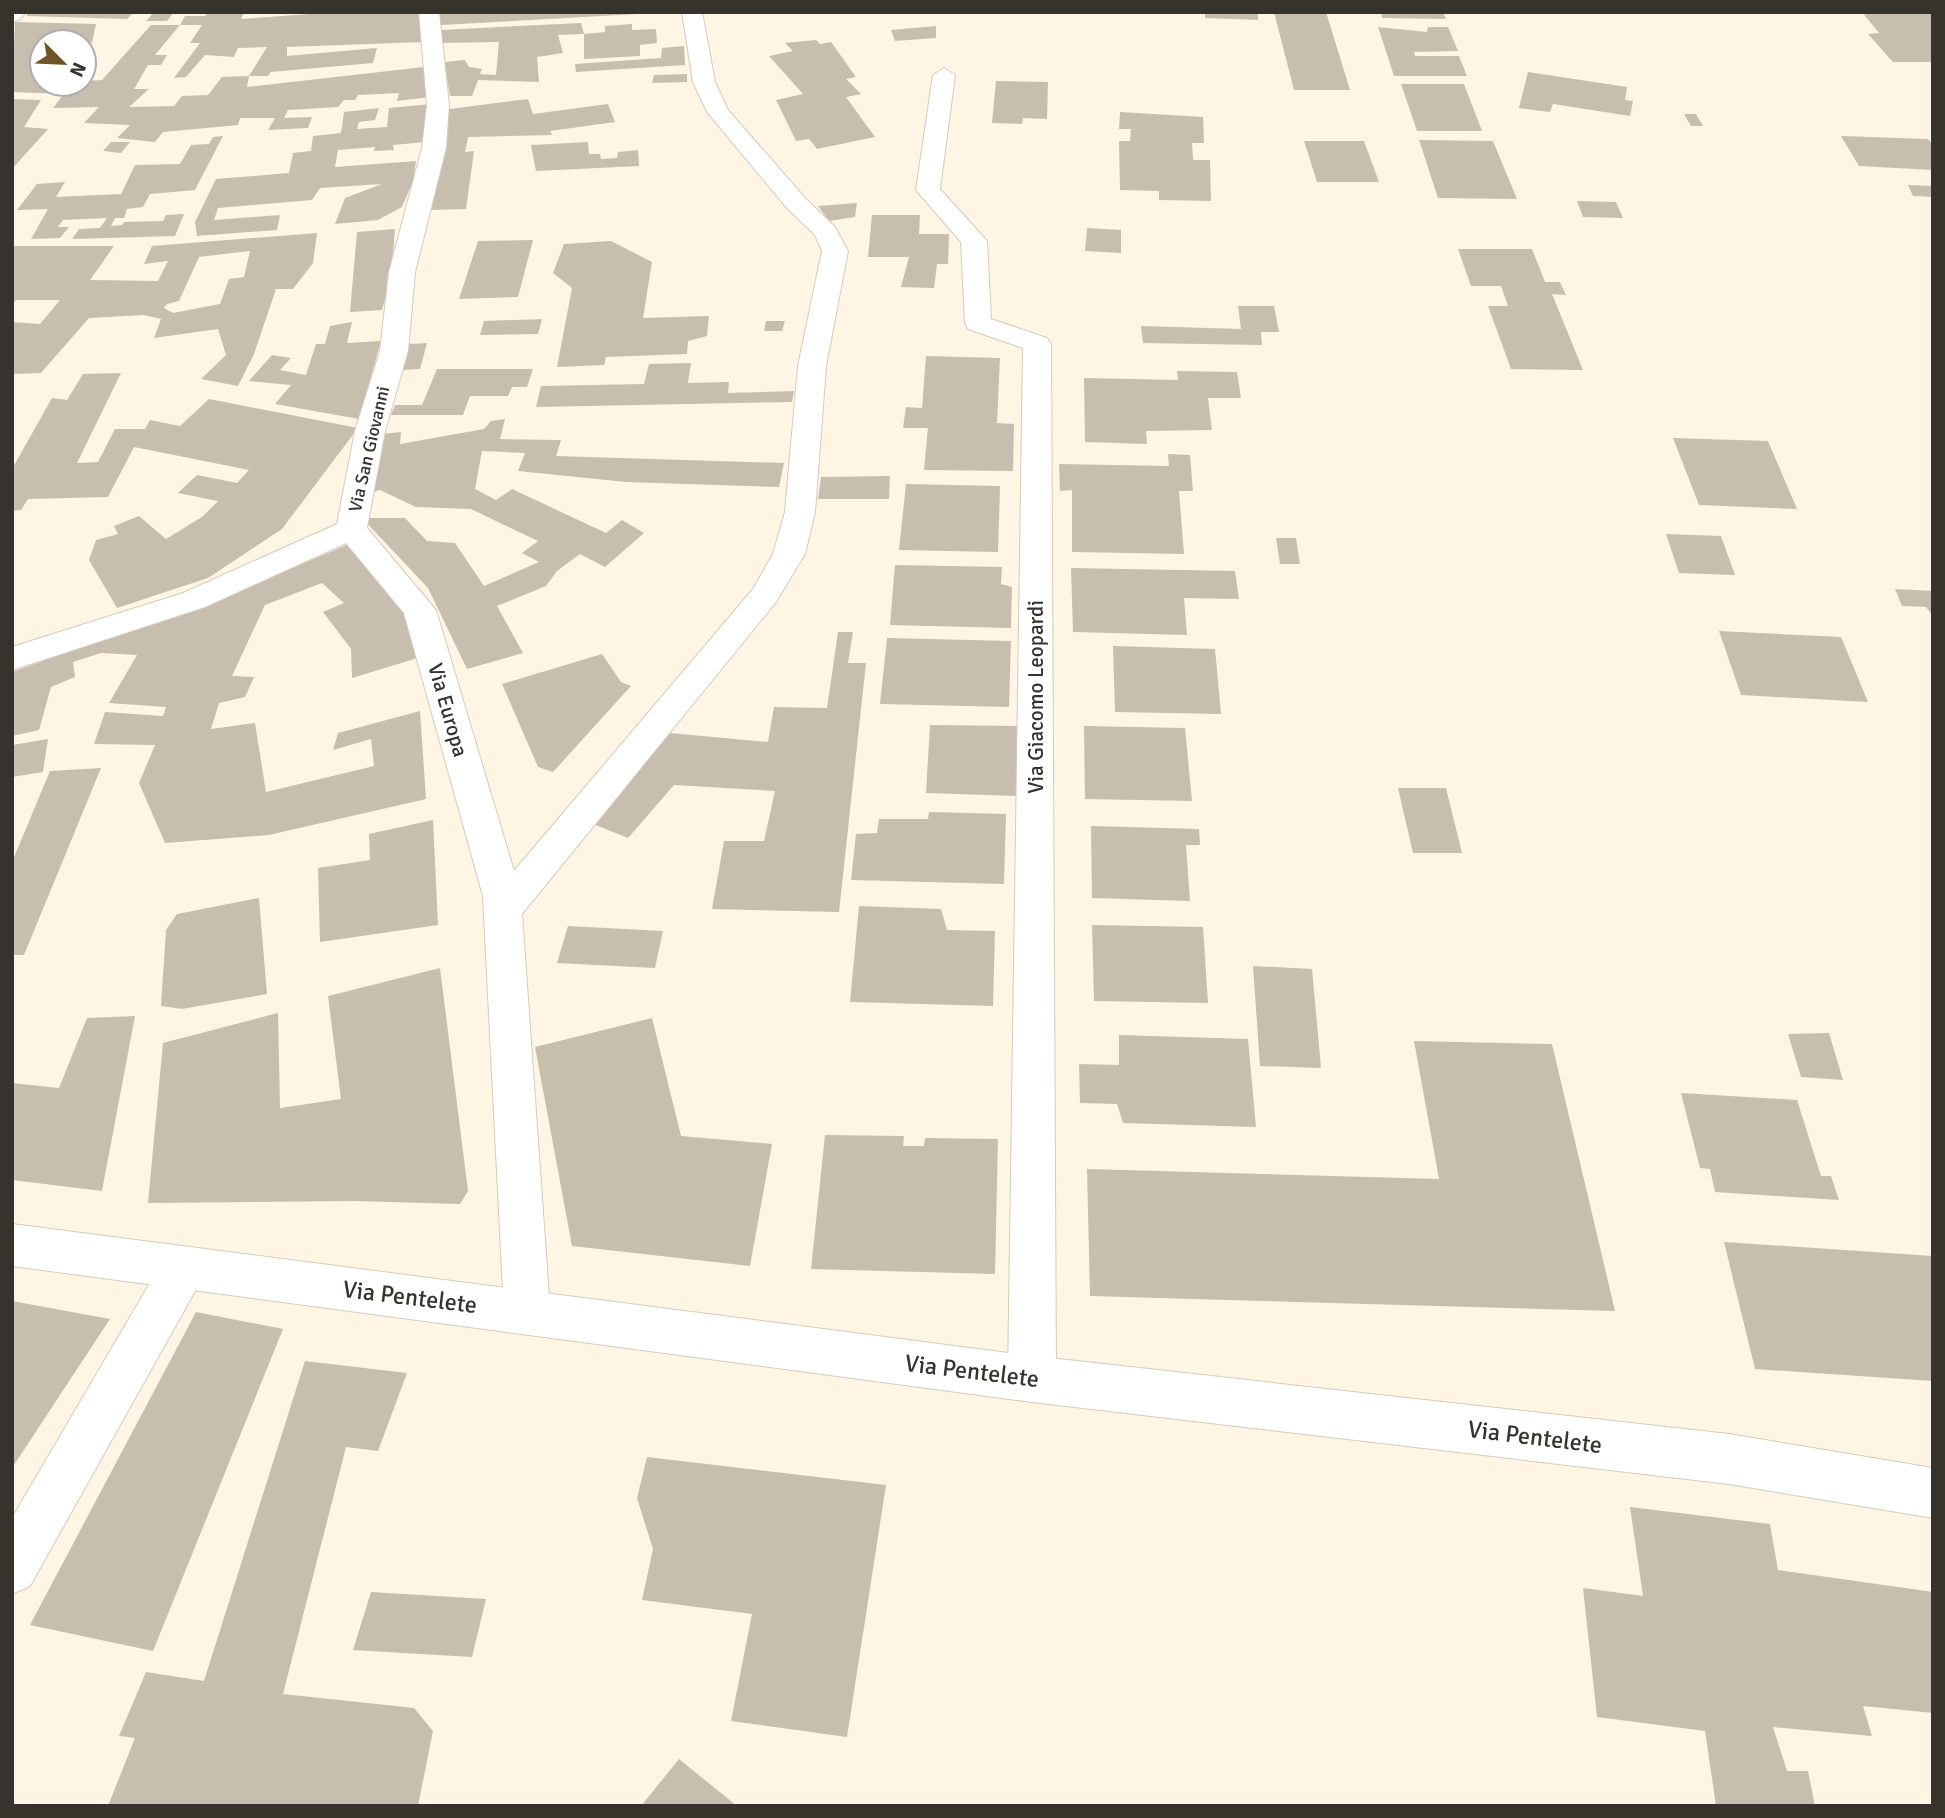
<svg xmlns="http://www.w3.org/2000/svg" width="1945" height="1818" font-family="Signika,sans-serif">
  <rect width="100%" height="100%" fill="#fff5e5"/>
  <!-- building -->
  <path fill="#c7beaf" fill-rule="evenodd" d="M 30,12 L 134,12 L 127,19 L 26,16 Z
    M 154,12 L 174,12 L 167,21 L 146,21 Z
    M 209,12 L 244,12 L 241,19 L 337,12 L 422,12 L 424,42 L 287,47 L 287,56 L 377,48 L 373,63 L 271,72 L 268,76 L 249,76 L 267,47 L 238,48 L 234,57 L 205,55 L 186,77 L 174,78 L 200,43 L 190,43 L 202,25 L 180,25 L 185,16 L 205,16 Z
    M 438,12 L 637,12 L 638,14 L 441,25 Z
    M 1205,12 L 1258,12 L 1258,20 L 1205,18 Z
    M 1274,12 L 1326,12 L 1350,90 L 1294,90 Z
    M 1381,12 L 1443,12 L 1446,19 L 1382,18 Z
    M 1862,12 L 1933,12 L 1933,62 L 1893,62 L 1868,34 L 1879,33 Z
    M 15,22 L 96,24 L 92,43 L 42,42 L 42,84 L 84,84 L 84,81 L 102,80 L 151,25 L 180,25 L 155,55 L 167,55 L 161,65 L 148,65 L 134,89 L 149,89 L 129,107 L 174,106 L 182,96 L 208,95 L 222,77 L 249,76 L 247,87 L 424,67 L 430,97 L 397,101 L 399,93 L 358,95 L 355,100 L 344,100 L 338,107 L 288,110 L 284,118 L 312,117 L 308,128 L 268,130 L 275,118 L 240,118 L 238,125 L 163,132 L 155,142 L 117,138 L 130,125 L 84,123 L 99,107 L 53,108 L 64,94 L 12,92 Z
    M 581,23 L 584,34 L 558,35 L 563,53 L 537,57 L 539,82 L 478,80 L 472,96 L 450,96 L 444,62 L 465,60 L 469,67 L 482,69 L 480,74 L 496,75 L 499,42 L 441,43 L 440,30 Z
    M 632,24 L 632,30 L 656,29 L 657,43 L 640,45 L 640,56 L 584,59 L 584,34 L 605,32 L 605,26 Z
    M 936,26 L 936,38 L 895,41 L 891,30 Z
    M 1378,27 L 1427,32 L 1428,27 L 1448,27 L 1458,51 L 1414,52 L 1415,56 L 1459,56 L 1467,76 L 1394,76 Z
    M 816,40 L 820,44 L 831,42 L 856,77 L 846,79 L 861,94 L 846,97 L 875,137 L 817,149 L 809,139 L 796,141 L 776,100 L 803,94 L 769,56 L 793,51 L 785,43 Z
    M 684,46 L 685,65 L 576,72 L 575,64 L 661,58 L 662,48 Z
    M 1528,72 L 1627,87 L 1625,100 L 1633,101 L 1630,116 L 1553,104 L 1550,112 L 1519,108 Z
    M 687,74 L 687,82 L 652,83 L 654,75 Z
    M 996,81 L 1048,82 L 1047,119 L 1023,118 L 1022,124 L 992,123 Z
    M 1401,84 L 1464,84 L 1482,131 L 1417,131 Z
    M 12,99 L 41,100 L 24,127 L 48,129 L 12,169 Z
    M 528,99 L 533,114 L 608,104 L 615,122 L 550,131 L 552,135 L 468,137 L 465,152 L 474,151 L 466,209 L 430,210 L 442,110 Z
    M 431,104 L 426,142 L 393,145 L 394,150 L 374,151 L 375,147 L 338,150 L 335,167 L 416,161 L 413,181 L 402,207 L 378,220 L 335,224 L 345,198 L 382,184 L 320,188 L 312,200 L 218,208 L 214,220 L 280,215 L 277,230 L 197,236 L 195,222 L 216,179 L 289,173 L 293,153 L 311,151 L 313,136 L 341,133 L 344,112 L 379,108 L 375,120 L 359,122 L 357,129 L 387,127 L 389,108 Z
    M 1120,112 L 1203,117 L 1204,143 L 1192,143 L 1193,160 L 1210,160 L 1211,201 L 1159,200 L 1159,191 L 1120,190 L 1119,141 L 1130,141 L 1131,129 L 1119,129 Z
    M 1684,114 L 1696,114 L 1703,126 L 1691,126 Z
    M 223,136 L 195,190 L 150,194 L 143,207 L 127,209 L 124,218 L 115,218 L 111,226 L 122,225 L 124,222 L 163,221 L 166,215 L 184,214 L 175,236 L 72,239 L 79,229 L 100,228 L 107,218 L 63,220 L 58,227 L 69,227 L 60,238 L 31,239 L 48,209 L 17,210 L 37,184 L 65,182 L 56,197 L 121,194 L 135,165 L 180,164 L 191,145 L 209,144 L 213,137 Z
    M 1841,136 L 1928,139 L 1933,145 L 1933,170 L 1859,166 Z
    M 1419,140 L 1493,141 L 1517,199 L 1438,198 Z
    M 1304,141 L 1364,141 L 1379,182 L 1317,182 Z
    M 111,142 L 130,142 L 121,153 L 103,151 Z
    M 588,142 L 589,154 L 600,154 L 601,159 L 617,158 L 618,152 L 638,150 L 639,166 L 536,171 L 531,145 Z
    M 1908,185 L 1933,186 L 1933,197 L 1913,196 Z
    M 1577,201 L 1616,202 L 1623,218 L 1583,217 Z
    M 857,203 L 855,217 L 829,221 L 818,206 Z
    M 872,215 L 920,215 L 919,234 L 949,234 L 948,264 L 937,264 L 934,288 L 901,287 L 909,257 L 868,257 Z
    M 1087,228 L 1121,230 L 1121,253 L 1085,251 Z
    M 395,229 L 391,278 L 382,310 L 350,312 L 357,232 Z
    M 317,233 L 313,263 L 293,289 L 276,289 L 254,354 L 238,386 L 201,379 L 226,355 L 218,329 L 154,338 L 161,319 L 144,315 L 89,318 L 41,373 L 12,374 L 12,322 L 40,324 L 60,300 L 16,300 L 12,305 L 12,246 L 114,246 L 90,280 L 158,281 L 168,261 L 144,264 L 152,246 ZM 250,251 L 244,277 L 229,279 L 220,304 L 173,313 L 164,308 L 167,304 L 179,301 L 199,257 Z
    M 533,240 L 518,297 L 459,299 L 478,241 Z
    M 611,241 L 652,262 L 643,318 L 709,316 L 707,336 L 688,341 L 687,354 L 606,357 L 604,365 L 557,367 L 572,288 L 553,273 L 564,244 Z
    M 1458,249 L 1532,249 L 1545,282 L 1560,282 L 1566,295 L 1552,294 L 1583,370 L 1511,369 L 1488,306 L 1508,306 L 1501,286 L 1471,286 Z
    M 1238,306 L 1274,306 L 1279,332 L 1261,332 L 1262,345 L 1143,343 L 1141,326 L 1241,329 Z
    M 542,319 L 538,334 L 480,335 L 484,321 Z
    M 766,321 L 785,321 L 782,331 L 764,331 Z
    M 352,322 L 347,343 L 381,341 L 359,419 L 275,404 L 291,385 L 249,381 L 272,355 L 291,358 L 280,370 L 306,375 L 316,344 L 325,344 L 330,326 Z
    M 427,343 L 420,369 L 403,370 L 408,344 Z
    M 926,356 L 1000,358 L 997,423 L 1014,424 L 1013,471 L 924,470 L 928,428 L 903,428 L 906,407 L 922,408 Z
    M 691,363 L 688,383 L 729,382 L 728,393 L 794,391 L 792,402 L 536,407 L 541,386 L 644,384 L 649,364 Z
    M 437,369 L 533,369 L 527,387 L 512,387 L 508,396 L 470,396 L 463,415 L 391,415 L 395,405 L 422,405 Z
    M 1177,371 L 1237,372 L 1241,398 L 1208,398 L 1212,430 L 1146,431 L 1147,444 L 1085,442 L 1084,378 L 1178,380 Z
    M 121,373 L 77,463 L 98,462 L 115,429 L 145,429 L 150,420 L 180,426 L 209,399 L 358,428 L 282,529 L 208,578 L 117,608 L 89,560 L 96,540 L 118,534 L 114,526 L 139,516 L 166,539 L 202,517 L 218,501 L 178,493 L 197,475 L 237,483 L 249,470 L 134,447 L 108,497 L 28,499 L 21,510 L 12,511 L 12,469 L 52,398 L 67,400 L 83,374 Z
    M 505,419 L 500,439 L 561,440 L 556,456 L 784,463 L 779,487 L 626,482 L 518,471 L 525,453 L 482,451 L 475,489 L 496,500 L 512,489 L 606,533 L 622,520 L 644,533 L 605,567 L 580,554 L 557,571 L 546,586 L 497,606 L 523,653 L 467,669 L 428,588 L 362,518 L 405,518 L 427,541 L 455,543 L 484,586 L 539,562 L 522,553 L 538,541 L 471,509 L 416,507 L 380,490 L 365,494 L 382,434 L 401,432 L 400,444 L 484,429 L 491,421 Z
    M 1673,438 L 1768,441 L 1797,509 L 1699,505 Z
    M 1168,454 L 1190,455 L 1193,491 L 1179,491 L 1184,554 L 1072,552 L 1072,490 L 1060,491 L 1059,464 L 1169,466 Z
    M 890,476 L 889,499 L 818,499 L 821,477 Z
    M 906,484 L 1000,486 L 998,552 L 899,550 Z
    M 1666,534 L 1721,536 L 1735,575 L 1679,573 Z
    M 1276,538 L 1296,538 L 1300,564 L 1280,564 Z
    M 351,543 L 402,603 L 421,657 L 352,678 L 351,649 L 323,612 L 344,603 L 322,583 L 265,605 L 232,676 L 254,677 L 245,697 L 219,703 L 211,729 L 255,723 L 266,792 L 374,766 L 371,739 L 333,750 L 338,733 L 420,711 L 426,799 L 269,835 L 165,843 L 139,783 L 155,745 L 94,744 L 105,712 L 163,716 L 166,707 L 109,703 L 137,655 L 101,653 L 73,662 L 75,677 L 51,687 L 39,730 L 12,736 L 12,672 L 246,588 Z
    M 895,565 L 1002,567 L 1001,584 L 1012,587 L 1011,628 L 890,625 Z
    M 1071,568 L 1235,571 L 1239,599 L 1184,598 L 1187,635 L 1073,632 Z
    M 1895,589 L 1933,591 L 1933,616 L 1926,607 L 1902,606 Z
    M 1719,631 L 1841,637 L 1868,702 L 1741,695 Z
    M 838,632 L 853,632 L 848,663 L 866,663 L 839,912 L 712,909 L 724,841 L 764,841 L 775,791 L 674,785 L 628,838 L 588,822 L 670,733 L 768,742 L 774,707 L 827,708 Z
    M 887,638 L 1011,641 L 1009,707 L 880,704 Z
    M 1113,646 L 1215,649 L 1221,714 L 1115,712 Z
    M 602,654 L 621,682 L 631,686 L 553,772 L 538,767 L 502,684 Z
    M 930,725 L 1019,726 L 1017,796 L 926,793 Z
    M 1084,726 L 1185,728 L 1192,801 L 1085,799 Z
    M 48,739 L 43,772 L 12,777 L 12,745 Z
    M 101,768 L 24,955 L 12,955 L 12,862 L 50,771 Z
    M 1398,788 L 1446,788 L 1462,853 L 1413,853 Z
    M 929,812 L 1006,814 L 1004,884 L 851,880 L 856,834 L 877,833 L 879,819 L 928,819 Z
    M 433,820 L 438,925 L 320,942 L 318,868 L 370,860 L 369,834 Z
    M 1091,826 L 1199,829 L 1200,845 L 1186,845 L 1190,901 L 1092,898 Z
    M 259,898 L 267,994 L 182,1009 L 161,1006 L 166,930 L 177,914 Z
    M 859,906 L 941,909 L 947,930 L 995,931 L 993,1006 L 850,1002 Z
    M 1092,925 L 1203,927 L 1208,1003 L 1094,1001 Z
    M 568,926 L 663,931 L 655,968 L 557,963 Z
    M 1253,966 L 1312,969 L 1321,1068 L 1260,1066 Z
    M 440,968 L 468,1191 L 460,1204 L 355,1201 L 148,1203 L 163,1043 L 278,1013 L 280,1108 L 341,1099 L 328,996 Z
    M 135,1016 L 102,1191 L 12,1180 L 12,1083 L 59,1088 L 87,1018 Z
    M 652,1018 L 681,1136 L 772,1144 L 750,1266 L 572,1246 L 535,1047 Z
    M 1829,1033 L 1843,1080 L 1801,1077 L 1788,1034 Z
    M 1119,1035 L 1248,1039 L 1256,1127 L 1123,1123 L 1117,1104 L 1080,1103 L 1079,1064 L 1119,1065 Z
    M 1414,1041 L 1552,1044 L 1615,1311 L 1090,1296 L 1087,1169 L 1439,1179 Z
    M 1681,1093 L 1797,1100 L 1821,1176 L 1831,1176 L 1839,1200 L 1715,1192 L 1710,1169 L 1700,1168 Z
    M 825,1135 L 904,1136 L 903,1146 L 924,1146 L 925,1138 L 998,1139 L 995,1274 L 811,1269 Z
    M 1724,1242 L 1933,1256 L 1933,1381 L 1755,1369 Z
    M 12,1301 L 110,1319 L 12,1468 Z
    M 196,1312 L 283,1329 L 153,1651 L 30,1625 Z
    M 305,1361 L 407,1373 L 378,1451 L 346,1447 L 283,1694 L 414,1708 L 433,1731 L 418,1806 L 108,1806 L 135,1738 L 119,1736 L 146,1672 L 204,1681 Z
    M 647,1457 L 886,1485 L 847,1737 L 731,1721 L 752,1614 L 642,1600 L 653,1549 L 637,1498 Z
    M 1630,1507 L 1770,1524 L 1778,1570 L 1933,1592 L 1933,1713 L 1863,1706 L 1872,1736 L 1773,1727 L 1787,1771 L 1808,1771 L 1815,1806 L 1716,1806 L 1705,1731 L 1597,1717 L 1583,1588 L 1643,1596 Z
    M 371,1592 L 486,1599 L 472,1657 L 353,1650 Z
    M 679,1759 L 737,1806 L 641,1806 Z"/>
  <g fill="none" stroke-linecap="round" stroke-linejoin="round">
    <!-- street casing -->
    <g stroke="#d4cbbb" stroke-width="2">
      <path id="street" d="M 12,12 L 26,12 L 19,20 L 12,22 Z
        M 419,12 L 439,12 L 449,105 L 446,148 L 415,272 L 408,351 L 385,431 L 367,528 L 436,610 L 514,871 L 753,589 L 773,554 L 785,512 L 798,366 L 822,251 L 815,235 L 787,208 L 707,112 L 693,82 L 682,12 L 702,12 L 715,82 L 728,110 L 805,198 L 835,227 L 848,251 L 826,366 L 815,512 L 805,554 L 776,602 L 522,914 L 550,1311 L 543,1326 L 527,1333 L 511,1326 L 504,1311 L 483,896 L 404,613 L 346,543 L 205,607 L 12,670 L 12,647 L 183,593 L 337,524 L 355,431 L 380,351 L 389,272 L 422,148 L 427,105 Z
        M 944,68 L 955,75 L 940,189 L 987,241 L 991,319 L 1047,338 L 1051,344 L 1056,1379 L 1049,1395 L 1032,1402 L 1015,1395 L 1008,1379 L 1023,348 L 968,329 L 965,323 L 961,242 L 916,190 L 933,75 Z
        M 183,1248 L 199,1254 L 206,1269 L 199,1284 L 30,1586 L 12,1594 L 12,1518 L 167,1254 Z"/>
    </g>
    <!-- secondary casing -->
    <g stroke="#d4cbbb" stroke-width="2">
      <path id="secondary" d="M 12,1224 L 1032,1356 L 1729,1434 L 1933,1468 L 1933,1518 L 1729,1484 L 1032,1402 L 12,1266 Z"/>
    </g>
    <!-- street -->
    <use href="#street" fill="#fff" fill-rule="evenodd"/>
    <!-- secondary -->
    <use href="#secondary" fill="#fff" fill-rule="evenodd"/>
  </g>
  <g text-anchor="middle" stroke-width="7" stroke-linejoin="round" paint-order="stroke">
    <!-- far-street labels -->
    <g font-size="18" fill="#36322c" stroke="#fff">
      <text transform="translate(369 449) rotate(-77)" y="6">Via San Giovanni</text>
    </g>
    <!-- street labels -->
    <g font-size="21" fill="#36322c" stroke="#fff">
      <text transform="translate(1036 697) rotate(-90)" y="7">Via Giacomo Leopardi</text>
      <text transform="translate(448 710) rotate(74)" y="7">Via Europa</text>
    </g>
    <!-- near-street labels -->
    <g font-size="24" fill="#36322c" stroke="#fff">
      <text transform="translate(410 1297) rotate(7)" y="8">Via Pentelete</text>
      <text transform="translate(972 1371) rotate(7)" y="8">Via Pentelete</text>
      <text transform="translate(1535 1437) rotate(7)" y="8">Via Pentelete</text>
    </g>
  </g>
  <!-- border -->
  <rect width="1945" height="1818" fill="none" stroke="#36322c" stroke-width="28"/>
  <!-- north arrow -->
  <g transform="translate(63 63) rotate(114)"><circle r="33" fill="#ffffff" stroke="#afadab" stroke-width="2"/>
  <path d="M0-5L12 26L0 18L-12 26Z" fill="#6e5426"/>
  <text y="-10" font-size="19" font-weight="bold" text-anchor="middle" fill="#36322c">N</text>
  </g>
</svg>
